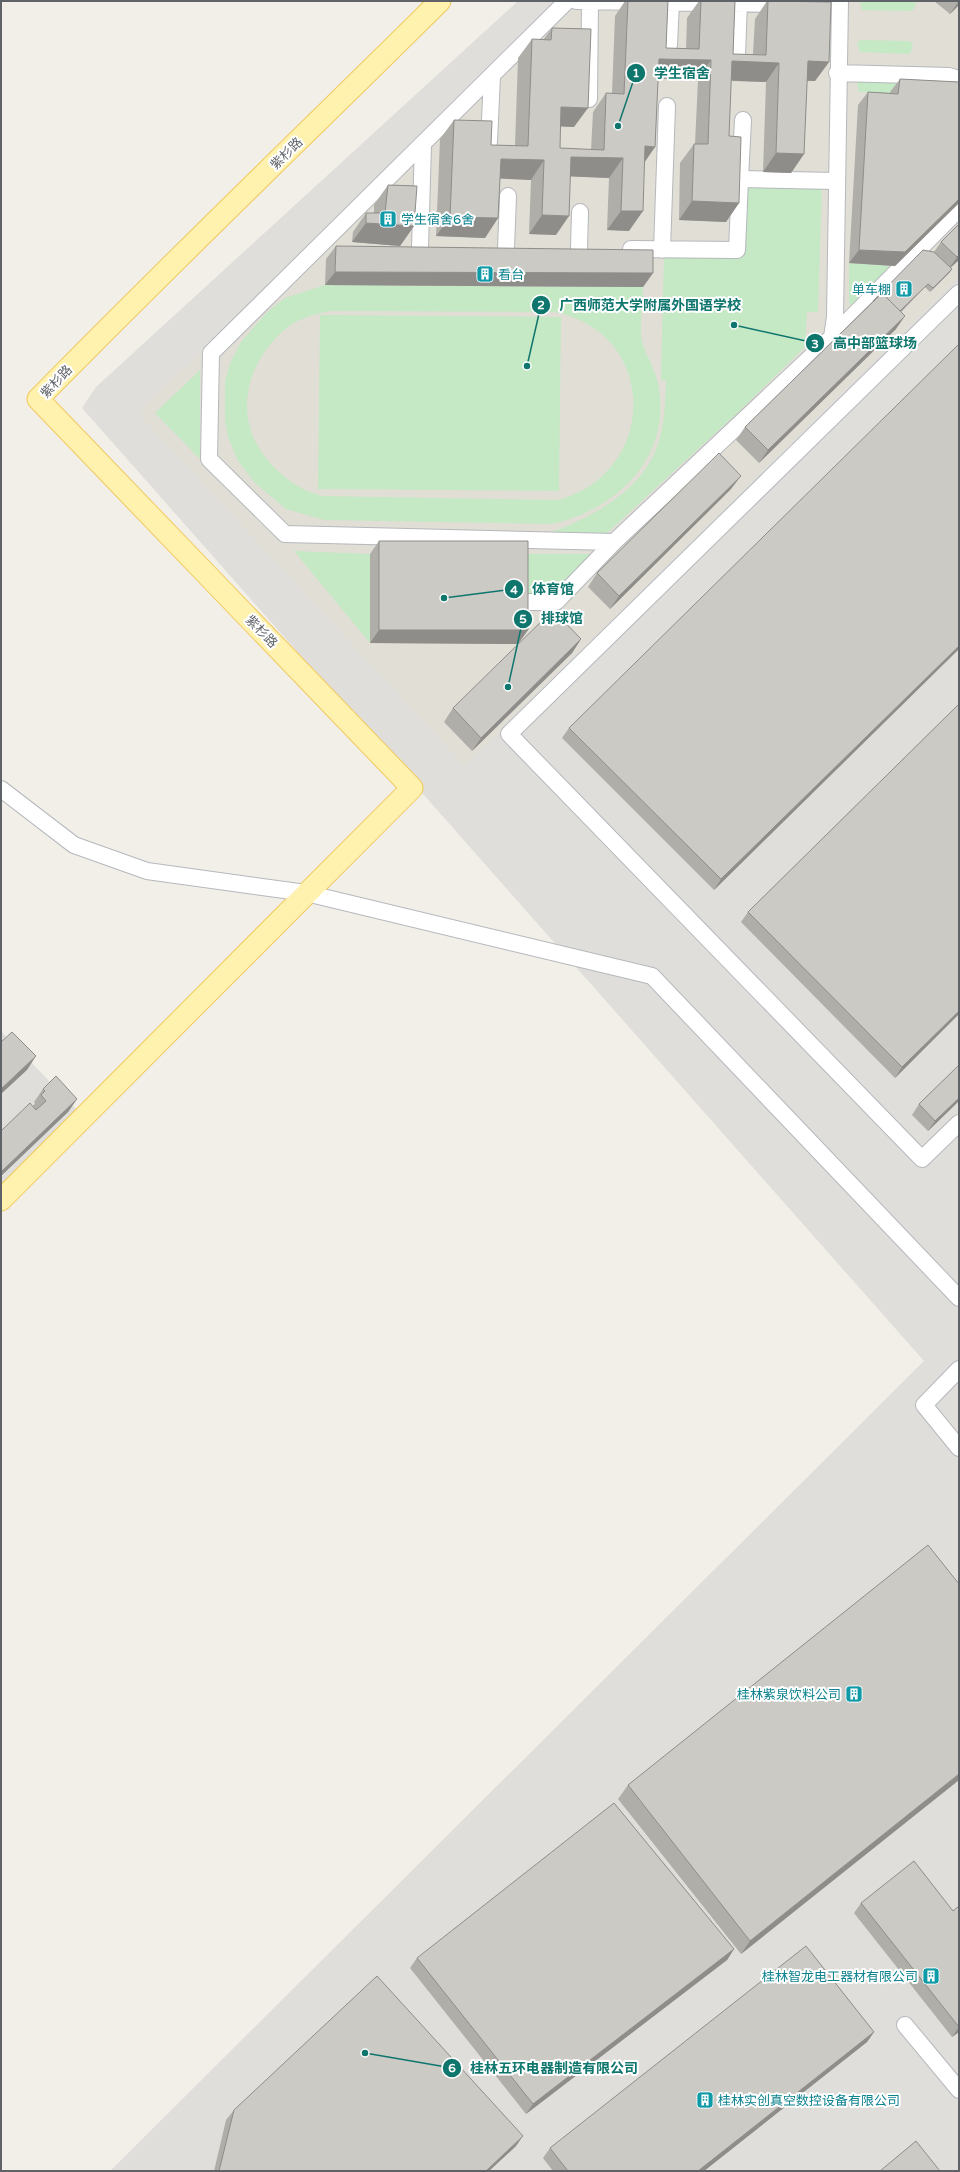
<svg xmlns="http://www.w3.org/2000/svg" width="960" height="2172" font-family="'Varela Round','Noto Sans SC',sans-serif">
  <rect width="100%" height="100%" fill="#f1efe8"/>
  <!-- industrial -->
  <path fill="#e0deda" d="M 518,1 L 959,1 L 959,2171 L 110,2171 L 924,1361 L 82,408 L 96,387 Z
    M 1,1031 L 79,1112 L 1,1186 Z"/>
  <!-- education -->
  <path fill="#e1ded6" d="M 559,1 L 959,1 L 959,277 L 464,765 L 138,413 Z"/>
  <!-- green -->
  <path fill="#c5e8c5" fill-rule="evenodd" d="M 860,2 L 915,1 L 916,2 L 915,7 L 912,11 L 862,10 Z
    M 860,40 L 909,41 L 913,44 L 912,49 L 909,54 L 860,52 L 857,43 Z
    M 860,79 L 909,80 L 909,94 L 859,92 L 857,84 Z
    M 747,185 L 822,188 L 818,312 L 807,312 L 805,347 L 734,416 L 607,533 L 552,532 C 593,517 644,489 658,444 C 665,423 665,402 666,381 L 661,380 L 664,253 L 740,256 Z
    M 849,263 L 895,266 L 853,306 L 849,303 Z
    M 325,285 L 643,287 C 643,300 639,330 642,342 C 646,355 655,369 658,384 C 673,456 617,510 552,524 L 324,520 L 286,509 L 255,483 L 238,461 L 228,437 L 225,420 L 225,382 L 230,363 L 241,342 L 266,313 L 285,298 ZM 329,311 L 555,312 C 660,334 658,473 558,500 L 323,496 C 305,492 291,483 278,471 C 230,428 241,364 289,326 C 300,318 316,314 329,311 Z
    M 320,315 L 561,317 L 559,491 L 318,489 Z
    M 200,370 L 200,459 L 155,413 Z
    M 294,551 L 370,554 L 370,643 Z
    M 518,554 L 594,554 L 555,594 L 518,594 Z"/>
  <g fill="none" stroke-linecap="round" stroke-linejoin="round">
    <!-- minor casing -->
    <g stroke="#b5b8bc" stroke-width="18">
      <path id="minor" d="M 567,1 L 211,353 L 209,459 L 285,534 L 614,542 L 832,337 L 835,317 L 840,1
        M 576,1 L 788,4
        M 669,45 L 671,2
        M 737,55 L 739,3
        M 837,73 L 949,76 L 959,79
        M 589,99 L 590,1
        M 489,142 L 492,76
        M 740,179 L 743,120
        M 420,248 L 423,144
        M 506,249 L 508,196
        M 579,249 L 580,212
        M 631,249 L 737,250 L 740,179 L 836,181
        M 662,250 L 667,106
        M 959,293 L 509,734 L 922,1159 L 959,1123
        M 832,337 L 959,209
        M 518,602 L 556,602 L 614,542
        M 1,789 L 74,845 L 147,871 L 306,893 L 652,976 L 959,1298
        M 959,1369 L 924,1405 L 959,1448
        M 905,2025 L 959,2090"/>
    </g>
    <!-- major casing -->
    <g stroke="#f2c960" stroke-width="23">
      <path id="major" d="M 1,1200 L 412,788 L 38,399 C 170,264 306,134 440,1"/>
    </g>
    <!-- minor -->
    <use href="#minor" stroke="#fff" stroke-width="16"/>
    <!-- major -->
    <use href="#major" stroke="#fff2af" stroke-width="21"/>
  </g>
  <!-- wall -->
  <path fill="#afaea9" d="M 625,1 L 668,1 L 666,48 L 686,49 L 687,18 L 699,1 L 735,1 L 733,54 L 753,54 L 755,19 L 767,1 L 804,1 L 829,62 L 815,81 L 807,81 L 804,154 L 791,173 L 763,172 L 766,82 L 731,81 L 729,136 L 739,203 L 726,222 L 679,220 L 680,163 L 694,144 L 695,144 L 698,80 L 658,78 L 655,147 L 644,162 L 629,231 L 607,230 L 609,178 L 571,176 L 556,235 L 529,234 L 531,180 L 500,178 L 498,218 L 485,238 L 436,236 L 440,139 L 454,120 L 491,145 L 515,146 L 518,58 L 532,39 L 543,40 L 552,28 L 574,127 L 560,126 L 560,148 L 591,150 L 593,112 L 606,93 L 612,93 L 615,16 Z
    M 934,1 L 959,1 L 959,5 L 950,14 Z
    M 900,79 L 959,82 L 959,203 L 895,266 L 849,263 L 858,105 L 868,92 L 890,93 L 890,92 Z
    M 388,185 L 414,226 L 400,246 L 352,242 L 353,232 L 366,213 L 374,213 L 374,205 Z
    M 959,224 L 959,260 L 951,267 L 950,272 L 930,292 L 925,287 L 901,312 L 896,329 L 759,463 L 736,440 L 745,427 L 871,303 L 873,301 L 934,252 L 941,242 Z
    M 336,246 L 653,273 L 643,287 L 325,285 L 326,259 Z
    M 731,489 L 610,609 L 588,587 L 597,573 Z
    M 379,541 L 528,630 L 518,644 L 370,643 L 370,554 Z
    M 581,639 L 572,653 L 472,751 L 444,722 L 453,708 Z
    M 959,649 L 714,890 L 562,738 L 569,728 Z
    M 959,704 L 959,1014 L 895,1078 L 741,922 L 748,912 Z
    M 959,1065 L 959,1101 L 928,1131 L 912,1115 L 919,1104 Z
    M 43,1089 L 77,1099 L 68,1112 L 1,1176 L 33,1106 L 35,1103 L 34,1102 Z
    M 959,1780 L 741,1954 L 618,1799 L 628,1785 Z
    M 861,1903 L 953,1911 L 959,1906 L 959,2032 L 952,2037 L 854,1913 Z
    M 734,1949 L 727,1960 L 526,2114 L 410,1968 L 417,1958 Z
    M 874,2032 L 867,2042 L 704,2171 L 553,2171 L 543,2158 L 550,2148 Z
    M 234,2110 L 516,2146 L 489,2171 L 214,2171 L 226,2120 Z"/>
  <!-- shaded-wall -->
  <path fill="#8f8d8a" d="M 959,1 L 959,5 L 950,14 Z
    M 659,59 L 711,60 L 698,80 L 645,78 Z
    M 732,61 L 779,63 L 766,82 L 718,80 Z
    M 808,61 L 829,62 L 815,81 L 794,80 Z
    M 561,107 L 588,108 L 574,127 L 548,126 Z
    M 645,146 L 655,147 L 642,166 Z
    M 776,153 L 804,154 L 791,173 L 763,172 Z
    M 571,157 L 623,158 L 609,178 L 558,176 Z
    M 501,159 L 544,160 L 531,180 L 487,178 Z
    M 959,199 L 959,203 L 895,266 L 849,263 L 859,250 Z
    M 692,201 L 739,203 L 726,222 L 679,220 Z
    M 621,211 L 643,211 L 629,231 L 607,230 Z
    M 542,215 L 569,216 L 556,235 L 529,234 Z
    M 450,217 L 498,218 L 485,238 L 436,236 Z
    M 366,223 L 414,226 L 400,246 L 352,242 Z
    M 959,255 L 959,260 L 948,270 L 957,257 Z
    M 952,269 L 950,272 L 930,292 L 933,288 Z
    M 335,272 L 653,273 L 643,287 L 325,285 Z
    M 928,284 L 925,287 L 890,323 L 892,320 Z
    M 905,316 L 896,329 L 759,463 L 768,450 Z
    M 741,476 L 731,489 L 610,609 L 619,596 Z
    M 379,630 L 528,630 L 518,644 L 370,643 Z
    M 581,639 L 572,653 L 472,751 L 481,738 Z
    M 959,646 L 959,649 L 714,890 L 721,879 Z
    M 959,1011 L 959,1014 L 895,1078 L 902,1067 Z
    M 36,1056 L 27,1070 L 1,1094 L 1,1089 Z
    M 959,1098 L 959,1101 L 928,1131 L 935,1121 Z
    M 77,1099 L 68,1112 L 1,1176 L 1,1172 Z
    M 959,1774 L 959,1780 L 741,1954 L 750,1941 Z
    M 734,1949 L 727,1960 L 526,2114 L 533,2104 Z
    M 959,2027 L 959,2032 L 952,2037 Z
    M 874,2032 L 867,2042 L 704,2171 L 698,2171 Z
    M 523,2136 L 516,2146 L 489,2171 L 486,2171 Z"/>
  <!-- building -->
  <path fill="#cccac5" stroke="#8f8d8a" d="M 628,1 L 668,1 L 666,48 L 699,49 L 701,1 L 735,1 L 733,54 L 766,55 L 768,1 L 831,2 L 829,62 L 808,61 L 804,154 L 776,153 L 779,63 L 732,61 L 729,136 L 741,137 L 739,203 L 692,201 L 694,144 L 708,144 L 711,60 L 659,59 L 655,147 L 645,146 L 643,211 L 621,211 L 623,158 L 571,157 L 569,216 L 542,215 L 544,160 L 501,159 L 498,218 L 450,217 L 454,120 L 492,121 L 491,145 L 528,146 L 532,39 L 551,40 L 552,28 L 591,29 L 588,108 L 561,107 L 560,148 L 604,150 L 606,93 L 624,94 Z
    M 900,79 L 959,82 L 959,199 L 905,252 L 859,250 L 868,92 L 898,94 Z
    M 388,185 L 417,186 L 414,226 L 366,223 L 366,213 L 385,213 Z
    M 959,224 L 959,255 L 957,257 L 941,242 Z
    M 336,246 L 653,250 L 653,273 L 335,272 Z
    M 923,250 L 934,252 L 952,269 L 933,288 L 928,284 L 900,311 L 882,293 L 874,301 L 873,301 Z
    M 882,293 L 905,316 L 768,450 L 745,427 Z
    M 959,344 L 959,646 L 721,879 L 569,728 Z
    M 719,453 L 741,476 L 619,596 L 597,573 Z
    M 379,541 L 528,541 L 528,630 L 379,630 Z
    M 553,610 L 581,639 L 481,738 L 453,708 Z
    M 959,704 L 959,1011 L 902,1067 L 748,912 Z
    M 12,1032 L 36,1056 L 1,1089 L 1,1042 Z
    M 959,1065 L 959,1098 L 935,1121 L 919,1104 Z
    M 56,1076 L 77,1099 L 1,1172 L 1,1131 L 30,1103 L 36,1110 L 46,1101 L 41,1095 L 45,1091 L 43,1089 Z
    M 928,1545 L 959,1584 L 959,1774 L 750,1941 L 628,1785 Z
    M 614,1803 L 734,1949 L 533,2104 L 417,1958 Z
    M 914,1861 L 953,1911 L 959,1906 L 959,2027 L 861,1903 Z
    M 806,1946 L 874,2032 L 698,2171 L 568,2171 L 550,2148 Z
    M 377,1976 L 523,2136 L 486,2171 L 219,2171 L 234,2110 Z
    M 916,2141 L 940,2171 L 880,2171 Z"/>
  <!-- icons -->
  <defs>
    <g id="building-square" transform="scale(0.9)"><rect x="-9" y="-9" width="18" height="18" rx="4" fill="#0f9aa8" stroke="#fff"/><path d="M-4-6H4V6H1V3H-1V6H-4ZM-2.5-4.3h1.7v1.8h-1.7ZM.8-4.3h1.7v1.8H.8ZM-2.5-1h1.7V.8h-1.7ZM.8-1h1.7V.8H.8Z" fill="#fff"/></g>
  </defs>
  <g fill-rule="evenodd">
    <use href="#building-square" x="388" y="219"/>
    <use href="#building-square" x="485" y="274"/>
    <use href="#building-square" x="904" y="289"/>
    <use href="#building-square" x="854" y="1694"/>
    <use href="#building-square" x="931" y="1976"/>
    <use href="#building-square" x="705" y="2100"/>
  </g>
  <g text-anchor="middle" stroke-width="4" stroke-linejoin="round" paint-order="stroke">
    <!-- street labels -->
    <g font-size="13" fill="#5f6368" stroke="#fff">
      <text transform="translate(286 153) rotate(-45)" y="5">紫杉路</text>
      <text transform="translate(56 381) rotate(-47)" y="5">紫杉路</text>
      <text transform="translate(262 631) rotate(46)" y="5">紫杉路</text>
    </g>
    <!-- culture labels -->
    <g font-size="13" fill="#0d838f" stroke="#fff" text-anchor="start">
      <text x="401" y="224">学生宿舍6舍</text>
      <text x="498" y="279">看台</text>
      <text x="891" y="294" text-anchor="end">单车棚</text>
      <text x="841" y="1699" text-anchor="end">桂林紫泉饮料公司</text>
      <text x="918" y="1981" text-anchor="end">桂林智龙电工器材有限公司</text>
      <text x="718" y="2105">桂林实创真空数控设备有限公司</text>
    </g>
  </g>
  <!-- callouts -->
  <path fill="none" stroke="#0f766e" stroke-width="1.5" d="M618 126L636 73M527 366L541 305M734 325L815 343M444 598L514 589M508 687L523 619M365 2053L452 2068"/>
  <g fill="#0f766e" stroke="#fff" stroke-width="1.5">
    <circle cx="618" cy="126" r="4"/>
    <circle cx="527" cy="366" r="4"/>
    <circle cx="734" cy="325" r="4"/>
    <circle cx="444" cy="598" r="4"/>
    <circle cx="508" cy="687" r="4"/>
    <circle cx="365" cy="2053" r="4"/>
    <circle cx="636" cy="73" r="10"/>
    <circle cx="541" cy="305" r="10"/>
    <circle cx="815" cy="343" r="10"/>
    <circle cx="514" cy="589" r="10"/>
    <circle cx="523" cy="619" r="10"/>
    <circle cx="452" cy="2068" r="10"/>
  </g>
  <g font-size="12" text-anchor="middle" font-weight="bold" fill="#fff">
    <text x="636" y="77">1</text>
    <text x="541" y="309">2</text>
    <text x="815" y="348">3</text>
    <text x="514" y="594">4</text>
    <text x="523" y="623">5</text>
    <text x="452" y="2072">6</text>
  </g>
  <g font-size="14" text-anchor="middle" font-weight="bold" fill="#0f766e" stroke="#fff" stroke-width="4" stroke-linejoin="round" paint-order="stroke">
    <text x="682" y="78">学生宿舍</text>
    <text x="650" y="310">广西师范大学附属外国语学校</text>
    <text x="875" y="348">高中部篮球场</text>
    <text x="553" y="594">体育馆</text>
    <text x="562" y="623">排球馆</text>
    <text x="554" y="2073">桂林五环电器制造有限公司</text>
  </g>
  <!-- border -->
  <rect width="960" height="2172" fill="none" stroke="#5f6368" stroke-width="4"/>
</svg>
